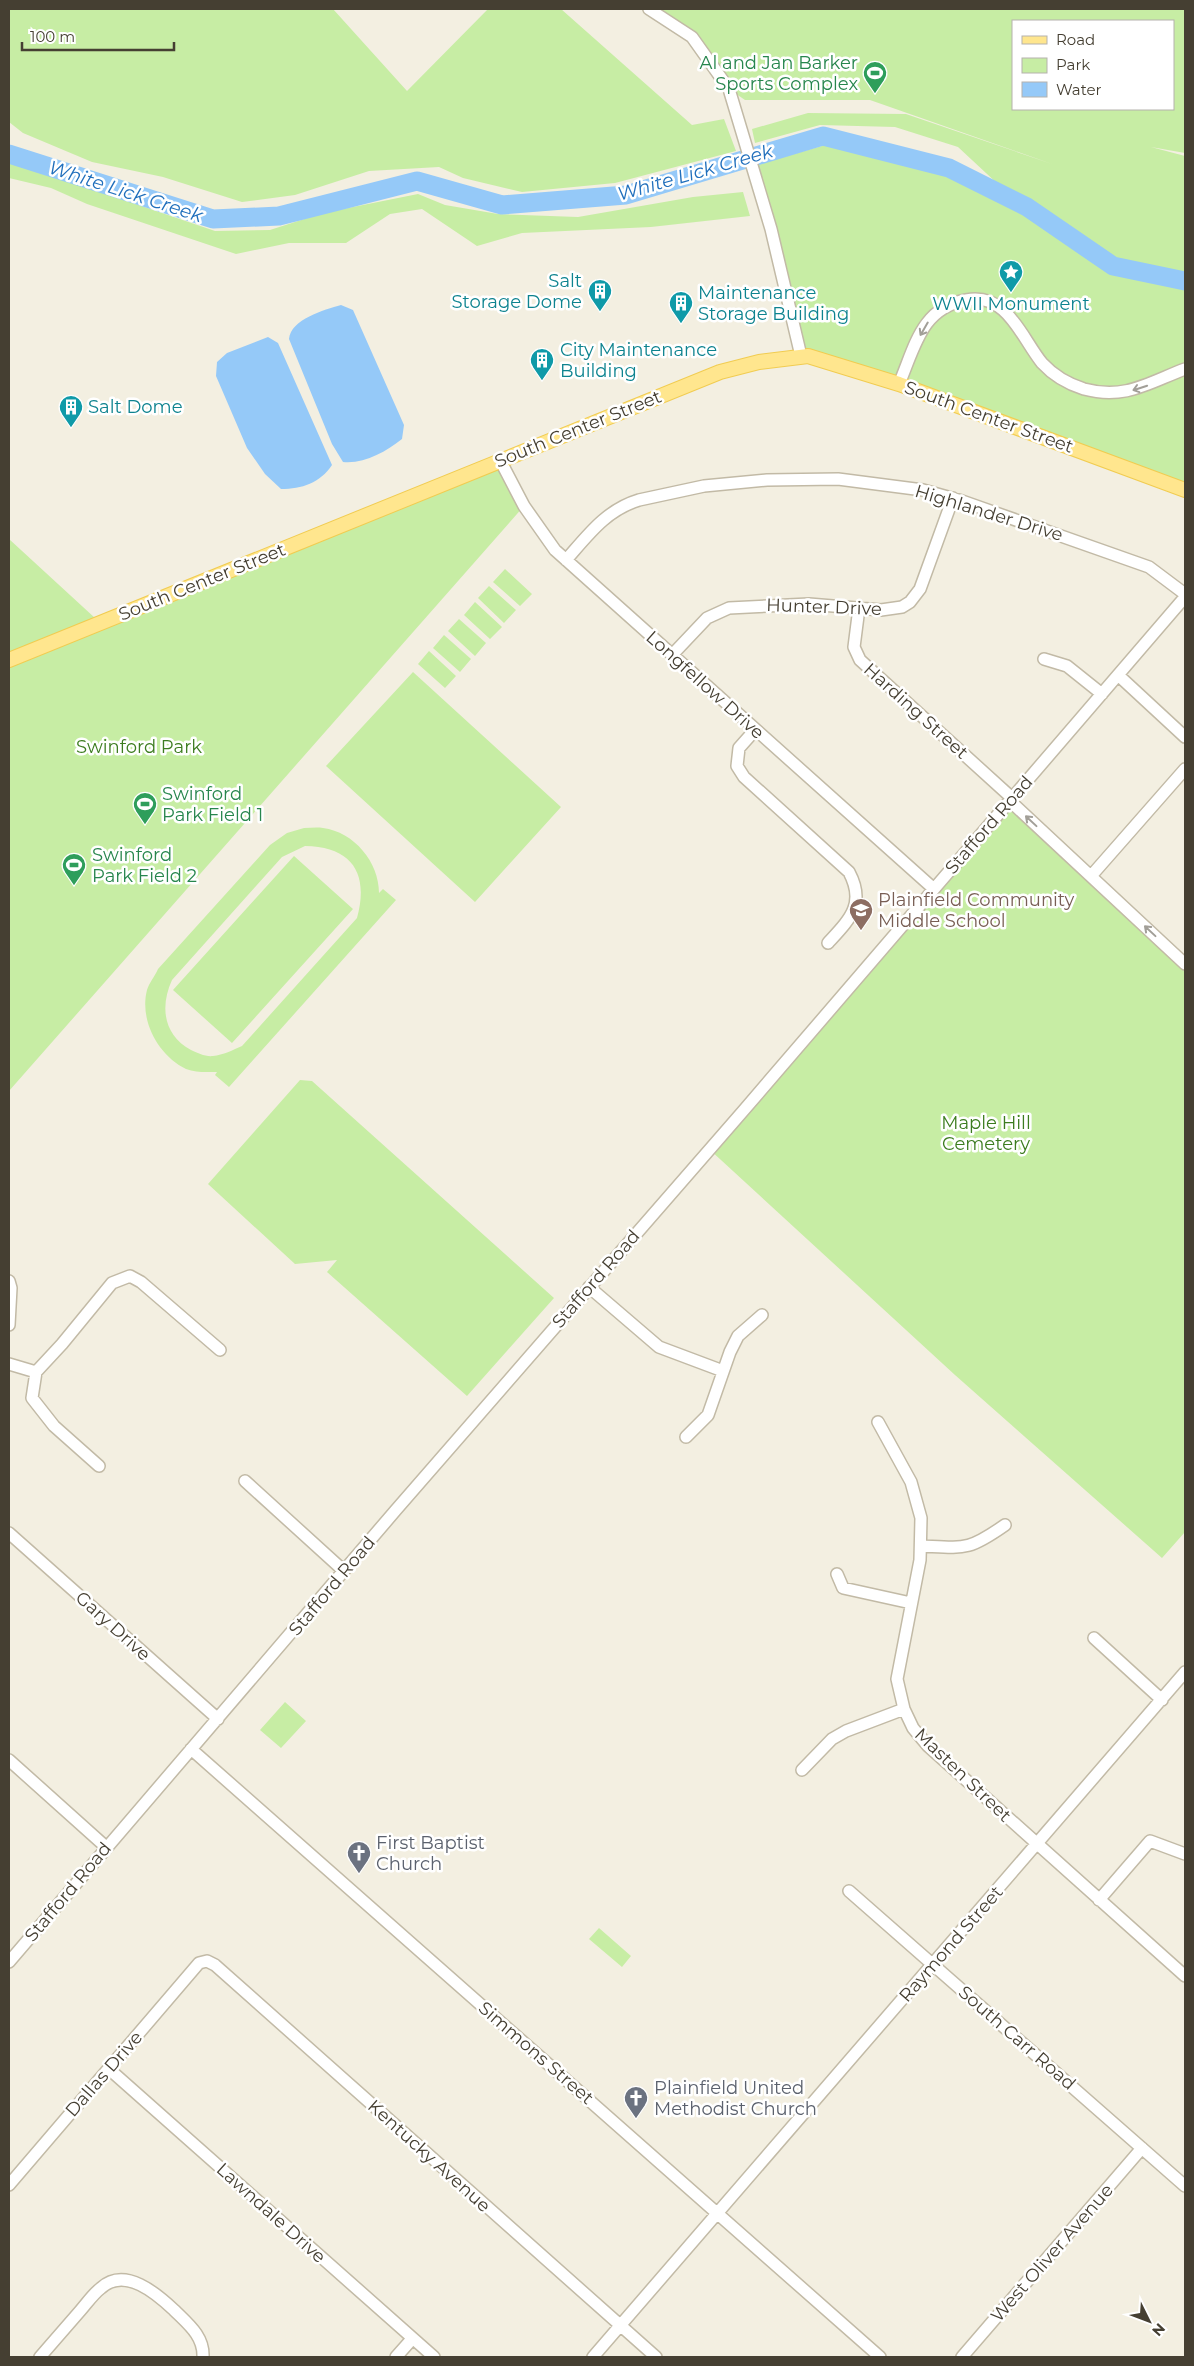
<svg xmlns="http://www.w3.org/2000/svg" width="1194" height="2366" font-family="Montserrat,sans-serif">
  <rect width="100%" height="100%" fill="#f3efe1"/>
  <!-- green -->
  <path fill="#c7eda4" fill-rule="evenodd" d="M 9,9 L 333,9 L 407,91 L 488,9 L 561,9 L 692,125 L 724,119 L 736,151 L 615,183 L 522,192 L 463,178 L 439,167 L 369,171 L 295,195 L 242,202 L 163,177 L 92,162 L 23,133 L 9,122 Z
    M 658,9 L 1185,9 L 1185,153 L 1151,147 L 1185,156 L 1185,492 L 801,356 L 751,166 L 829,144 L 949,168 L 1015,200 L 958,147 L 895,127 L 820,125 L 755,143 L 752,129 L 808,113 L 906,114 L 1052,164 L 870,100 L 745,100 L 729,89 L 692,37 ZM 1013,21 L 1173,21 L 1173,109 L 1013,109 Z
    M 9,161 L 215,231 L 270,230 L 323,213 L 418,194 L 445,205 L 498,214 L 578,217 L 693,197 L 743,192 L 750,216 L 651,227 L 522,233 L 477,246 L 422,209 L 390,214 L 346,243 L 289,243 L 236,254 L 87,204 L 51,188 L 9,178 Z
    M 500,460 L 524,506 L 9,1091 L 9,660 Z
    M 9,539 L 95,618 L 9,654 Z
    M 505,569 L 532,594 L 520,606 L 493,582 Z
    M 489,586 L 516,610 L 504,623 L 478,598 Z
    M 475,602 L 502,627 L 490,639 L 464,615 Z
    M 459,619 L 486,643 L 475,656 L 448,631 Z
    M 444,635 L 471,659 L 460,672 L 433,648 Z
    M 429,651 L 456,676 L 445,688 L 418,664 Z
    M 413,672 L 561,807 L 475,902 L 326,766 Z
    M 1010,801 L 1185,961 L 1185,1532 L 1162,1558 L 955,1375 L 709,1149 Z
    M 304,828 C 310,828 317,827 323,828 C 354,832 379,862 379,893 L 383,889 L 396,900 L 229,1087 L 215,1075 L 217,1072 C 207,1072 196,1073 186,1069 C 159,1056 139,1021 147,990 C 149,983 155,976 158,969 L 270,845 L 287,833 ZM 305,846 C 353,847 369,874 357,918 L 242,1046 C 233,1050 223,1055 213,1056 C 206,1057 197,1053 191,1050 C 163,1035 160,1006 172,980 L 282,857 Z
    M 294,856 L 353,909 L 232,1043 L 173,990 Z
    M 300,1080 L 312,1081 L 554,1298 L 467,1396 L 327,1272 L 337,1260 L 295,1264 L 208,1184 Z
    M 285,1702 L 306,1721 L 281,1748 L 260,1730 Z
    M 599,1928 L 631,1956 L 622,1967 L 589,1939 Z"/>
  <!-- water -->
  <path fill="#95c9f8" d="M 341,305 L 353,310 L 404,425 L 402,439 C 385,452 365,464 343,462 L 332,444 L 289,339 C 291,319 324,310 341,305 Z
    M 268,337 L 278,343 L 332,465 C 320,483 302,489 281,489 L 265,474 L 247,448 L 216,376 L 217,362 L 227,353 Z"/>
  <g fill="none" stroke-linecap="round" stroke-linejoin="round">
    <!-- river -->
    <path stroke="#95c9f8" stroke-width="19" d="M 9,154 L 213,219 L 279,216 L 417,181 L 502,205 L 626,195 L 823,136 L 949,168 L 1027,207 L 1113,266 L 1185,281"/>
    <!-- minor casing -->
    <g stroke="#c2baa6" stroke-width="14">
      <path id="minor" d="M 649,9 L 692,37 L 729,89 L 771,229 L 801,356
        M 899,384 C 915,347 921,308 966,300 C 1007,292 1021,337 1042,363 C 1053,375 1068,384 1084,389 C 1125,400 1148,383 1185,369
        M 500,460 L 524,506 L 555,550 L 934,889
        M 566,560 C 588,535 606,510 639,500 L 704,486 L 767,480 L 838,479 L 923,490 L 962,501 L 1149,567 L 1185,594
        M 859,608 L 854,647 L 860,660 L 1012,798
        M 672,655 L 707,618 L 729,608 L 809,604 L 881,610 L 902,607 L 910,602 L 920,589 L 953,498
        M 1044,659 L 1067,666 L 1102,694
        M 1118,675 L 1185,737
        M 755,730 L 739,748 L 737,766 L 744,777 L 849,872 C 866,904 850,919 828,943
        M 1010,801 L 1185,964
        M 1091,876 L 1185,769
        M 9,1281 L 11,1288 L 9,1325
        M 589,1287 L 659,1347 L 723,1371
        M 9,1364 L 36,1372
        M 878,1422 L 911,1482 L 921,1518 L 920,1560 L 897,1679 L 904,1709 L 913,1728 L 928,1746 L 1185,1976
        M 686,1437 L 708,1415 L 730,1352 L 738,1336 L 762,1315
        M 99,1466 L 54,1426 L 32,1398 L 36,1372 L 62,1344 L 112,1283 L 130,1276 L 141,1282 L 220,1350
        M 245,1481 L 344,1571
        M 9,1533 L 218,1719
        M 921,1546 C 965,1548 968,1551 1005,1525
        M 837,1574 L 843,1588 L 911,1603
        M 1094,1638 L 1162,1700
        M 191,1749 L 880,2357
        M 9,1760 L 106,1847
        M 802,1770 L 832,1739 L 846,1731 L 904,1709
        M 849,1891 L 1185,2186
        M 1099,1900 L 1150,1841 L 1185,1854
        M 9,1962 L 395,1511 L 744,1110 L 1185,597
        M 109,2069 L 434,2357
        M 9,2185 L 199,1963 L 207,1961 L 215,1965 L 656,2357
        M 40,2357 C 53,2342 67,2326 80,2311 C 87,2303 93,2294 101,2288 C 125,2266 157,2294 174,2310 C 188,2324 204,2336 203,2357
        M 396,2357 L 412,2339
        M 593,2357 L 1185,1672
        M 962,2357 L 1142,2148"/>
    </g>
    <!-- major casing -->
    <g stroke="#f1cc51" stroke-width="16">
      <path id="major" d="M 9,660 L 720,372 L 759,362 L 808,356 L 899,384 L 1185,490"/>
    </g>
    <!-- minor -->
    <use href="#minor" stroke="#fff" stroke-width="11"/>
    <!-- major -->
    <use href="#major" stroke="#ffe68e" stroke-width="14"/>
  </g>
  <!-- one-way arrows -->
  <defs><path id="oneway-shaft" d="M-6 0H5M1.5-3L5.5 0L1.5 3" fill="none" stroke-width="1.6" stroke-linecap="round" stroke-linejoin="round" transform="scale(1.25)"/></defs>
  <g stroke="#a29f98">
    <use href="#oneway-shaft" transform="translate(924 329) rotate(120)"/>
    <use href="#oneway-shaft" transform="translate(1140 388) rotate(162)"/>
    <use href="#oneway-shaft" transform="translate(1031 821) rotate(-137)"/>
    <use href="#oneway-shaft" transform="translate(1150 931) rotate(-137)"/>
  </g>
  <!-- icons -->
  <defs>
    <g id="stadium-pin" transform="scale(1.25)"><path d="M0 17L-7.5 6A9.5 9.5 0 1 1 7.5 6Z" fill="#2e9e5b" stroke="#fff"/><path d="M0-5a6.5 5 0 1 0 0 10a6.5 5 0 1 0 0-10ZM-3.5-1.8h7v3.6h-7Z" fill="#fff"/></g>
    <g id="sight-pin" transform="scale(1.25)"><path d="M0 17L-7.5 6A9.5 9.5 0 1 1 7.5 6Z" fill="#0f9aa8" stroke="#fff"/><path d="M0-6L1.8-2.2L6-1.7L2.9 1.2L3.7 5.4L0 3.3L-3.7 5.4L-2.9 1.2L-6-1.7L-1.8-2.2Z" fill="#fff"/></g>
    <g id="building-pin" transform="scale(1.25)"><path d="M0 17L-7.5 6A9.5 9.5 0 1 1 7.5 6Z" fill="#0f9aa8" stroke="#fff"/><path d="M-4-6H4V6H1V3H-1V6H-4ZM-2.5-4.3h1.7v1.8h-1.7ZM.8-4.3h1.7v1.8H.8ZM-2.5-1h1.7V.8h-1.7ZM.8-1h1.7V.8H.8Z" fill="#fff"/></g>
    <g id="school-pin" transform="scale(1.25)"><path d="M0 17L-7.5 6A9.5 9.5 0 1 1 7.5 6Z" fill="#8d6e63" stroke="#fff"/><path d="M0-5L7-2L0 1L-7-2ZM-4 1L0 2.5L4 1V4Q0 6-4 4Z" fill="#fff"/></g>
    <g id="church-pin" transform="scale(1.25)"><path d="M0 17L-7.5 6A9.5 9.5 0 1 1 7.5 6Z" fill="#6b7280" stroke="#fff"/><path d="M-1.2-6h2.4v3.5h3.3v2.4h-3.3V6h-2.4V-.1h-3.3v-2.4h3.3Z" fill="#fff"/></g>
  </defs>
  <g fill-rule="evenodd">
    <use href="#stadium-pin" x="875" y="73"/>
    <use href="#sight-pin" x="1011" y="272"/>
    <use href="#building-pin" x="600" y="291"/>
    <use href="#building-pin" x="681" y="303"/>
    <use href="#building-pin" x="542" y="360"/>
    <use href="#building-pin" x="71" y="407"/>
    <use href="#stadium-pin" x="145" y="804"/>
    <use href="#stadium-pin" x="74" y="865"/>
    <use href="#school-pin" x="861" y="910"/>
    <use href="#church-pin" x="359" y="1853"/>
    <use href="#church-pin" x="636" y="2098"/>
  </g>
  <g text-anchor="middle" stroke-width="5" stroke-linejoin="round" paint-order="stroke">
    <!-- leisure labels -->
    <g font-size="18" fill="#27864d" stroke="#fff" text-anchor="start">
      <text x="858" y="69" text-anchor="end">Al and Jan Barker<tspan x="858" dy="21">Sports Complex</tspan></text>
      <text x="162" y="800">Swinford<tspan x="162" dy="21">Park Field 1</tspan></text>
      <text x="92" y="861">Swinford<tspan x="92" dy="21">Park Field 2</tspan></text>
    </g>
    <!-- culture labels -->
    <g font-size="18" fill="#0d838f" stroke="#fff" text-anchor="start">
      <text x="582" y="287" text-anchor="end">Salt<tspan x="582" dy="21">Storage Dome</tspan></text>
      <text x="698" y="299">Maintenance<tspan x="698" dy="21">Storage Building</tspan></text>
      <text x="1011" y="310" text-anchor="middle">WWII Monument</text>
      <text x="560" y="356">City Maintenance<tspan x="560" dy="21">Building</tspan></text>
      <text x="88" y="413">Salt Dome</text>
    </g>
    <!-- street labels -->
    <g font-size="18" fill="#453f32" stroke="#fff">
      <text transform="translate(989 417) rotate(20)" y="6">South Center Street</text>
      <text transform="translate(578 429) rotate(-22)" y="6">South Center Street</text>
      <text transform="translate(989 513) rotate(17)" y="6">Highlander Drive</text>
      <text transform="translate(202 582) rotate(-22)" y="6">South Center Street</text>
      <text transform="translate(824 607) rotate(2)" y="6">Hunter Drive</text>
      <text transform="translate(705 685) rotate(42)" y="6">Longfellow Drive</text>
      <text transform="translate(916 711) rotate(42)" y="6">Harding Street</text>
      <text transform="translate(989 825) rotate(-49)" y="6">Stafford Road</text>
      <text transform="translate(596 1279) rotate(-49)" y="6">Stafford Road</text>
      <text transform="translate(332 1586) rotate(-50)" y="6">Stafford Road</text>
      <text transform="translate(113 1626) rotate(42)" y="6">Gary Drive</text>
      <text transform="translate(963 1775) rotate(44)" y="6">Masten Street</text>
      <text transform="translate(68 1892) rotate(-50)" y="6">Stafford Road</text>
      <text transform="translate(951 1944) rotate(-49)" y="6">Raymond Street</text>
      <text transform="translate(1017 2038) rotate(41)" y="6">South Carr Road</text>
      <text transform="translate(536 2053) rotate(41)" y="6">Simmons Street</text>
      <text transform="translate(104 2074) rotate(-49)" y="6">Dallas Drive</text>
      <text transform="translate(429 2156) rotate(42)" y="6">Kentucky Avenue</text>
      <text transform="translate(271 2213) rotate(42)" y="6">Lawndale Drive</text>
      <text transform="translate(1052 2253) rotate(-49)" y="6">West Oliver Avenue</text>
    </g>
    <!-- park labels -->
    <g font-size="18" fill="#3c7c1f" stroke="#fff">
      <text x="139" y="753">Swinford Park</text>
      <text x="986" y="1129">Maple Hill<tspan x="986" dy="21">Cemetery</tspan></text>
    </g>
    <!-- education labels -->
    <g font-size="18" fill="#785e54" stroke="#fff" text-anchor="start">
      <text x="878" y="906">Plainfield Community<tspan x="878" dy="21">Middle School</tspan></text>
    </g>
    <!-- worship labels -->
    <g font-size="18" fill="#5b616d" stroke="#fff" text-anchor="start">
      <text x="376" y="1849">First Baptist<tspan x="376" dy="21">Church</tspan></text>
      <text x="654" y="2094">Plainfield United<tspan x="654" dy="21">Methodist Church</tspan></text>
    </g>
    <!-- water labels -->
    <g font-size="19" font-style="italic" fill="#206fbc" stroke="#fff">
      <text transform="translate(695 172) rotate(-16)" y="7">White Lick Creek</text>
      <text transform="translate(126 191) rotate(18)" y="7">White Lick Creek</text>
    </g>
  </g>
  <!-- border -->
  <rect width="1194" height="2366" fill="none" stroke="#453f32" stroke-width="20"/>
  <!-- legend -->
  <rect x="1012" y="20" width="162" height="90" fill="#ffffff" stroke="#b5b2ad"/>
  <rect x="1022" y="36" width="25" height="8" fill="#ffe68e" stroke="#b5b2ad"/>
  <text x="1056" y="45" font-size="15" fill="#453f32">Road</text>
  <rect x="1022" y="58" width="25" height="15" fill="#c7eda4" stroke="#b5b2ad"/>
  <text x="1056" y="70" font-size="15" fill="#453f32">Park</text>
  <rect x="1022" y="82" width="25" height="15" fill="#95c9f8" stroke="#b5b2ad"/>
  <text x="1056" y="95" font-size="15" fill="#453f32">Water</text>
  <!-- north arrow -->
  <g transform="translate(1149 2321) rotate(132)" stroke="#ffffff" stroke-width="4" paint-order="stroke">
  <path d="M0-4L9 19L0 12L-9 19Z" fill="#453f32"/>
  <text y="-8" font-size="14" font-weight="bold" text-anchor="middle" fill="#453f32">N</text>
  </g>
  <!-- scale -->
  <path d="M22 42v8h152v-8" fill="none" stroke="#453f32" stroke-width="2.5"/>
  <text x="30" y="42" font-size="15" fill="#453f32" stroke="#ffffff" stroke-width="4" paint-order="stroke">100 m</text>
</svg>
